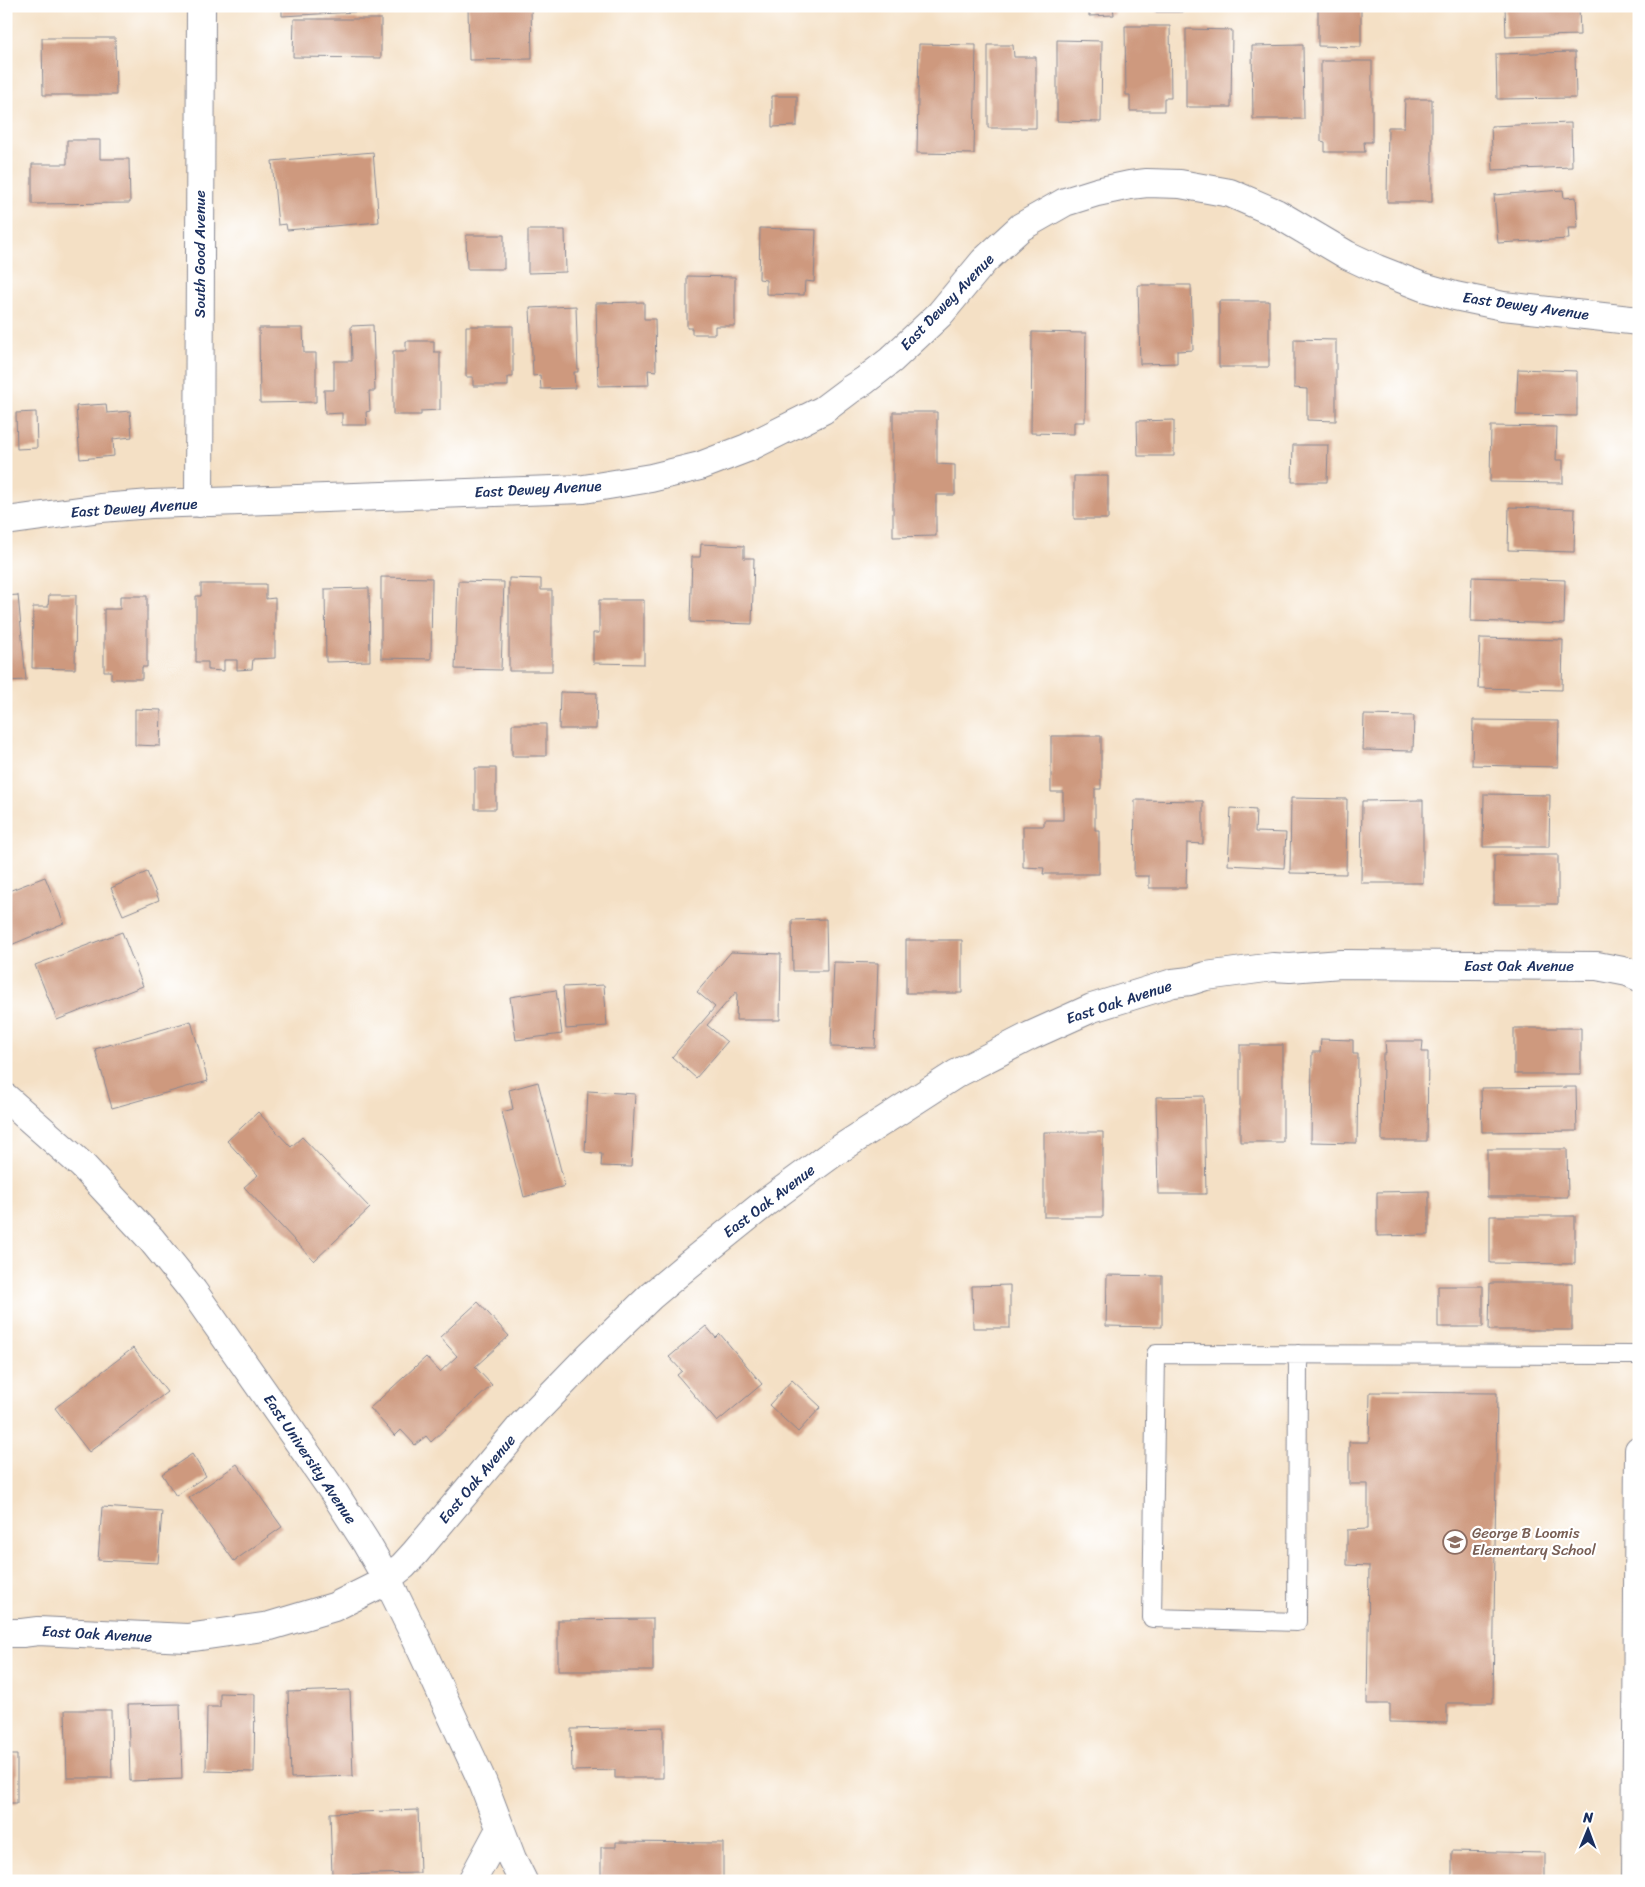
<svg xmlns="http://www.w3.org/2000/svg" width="1645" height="1887" font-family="Sriracha,sans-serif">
  <rect width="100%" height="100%" fill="#fff"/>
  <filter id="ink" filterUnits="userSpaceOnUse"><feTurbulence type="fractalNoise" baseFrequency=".02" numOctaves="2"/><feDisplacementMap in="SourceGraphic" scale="10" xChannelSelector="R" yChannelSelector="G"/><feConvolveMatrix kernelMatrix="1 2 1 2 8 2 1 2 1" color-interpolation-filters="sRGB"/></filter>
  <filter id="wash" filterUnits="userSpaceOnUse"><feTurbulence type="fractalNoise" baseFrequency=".0096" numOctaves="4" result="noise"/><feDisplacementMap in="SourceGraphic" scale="20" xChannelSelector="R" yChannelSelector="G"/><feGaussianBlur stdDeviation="1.12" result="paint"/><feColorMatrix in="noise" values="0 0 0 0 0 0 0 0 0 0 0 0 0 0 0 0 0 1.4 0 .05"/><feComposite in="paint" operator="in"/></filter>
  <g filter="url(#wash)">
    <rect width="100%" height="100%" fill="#f4e0c5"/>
    <g id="blocks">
      <!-- building -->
      <path fill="#ce997e" d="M 282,6 L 373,6 L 373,11 L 282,16 Z
        M 468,6 L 531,6 L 532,59 L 469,60 Z
        M 1089,6 L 1113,6 L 1114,15 L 1089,16 Z
        M 1156,6 L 1183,6 L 1183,12 L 1156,12 Z
        M 1318,6 L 1361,6 L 1361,47 L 1318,46 Z
        M 1505,6 L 1579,6 L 1580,35 L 1506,37 Z
        M 294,19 L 381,19 L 381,58 L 293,57 Z
        M 1125,26 L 1170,26 L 1171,98 L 1164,98 L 1164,111 L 1130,111 L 1130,95 L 1126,95 Z
        M 1186,29 L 1232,30 L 1231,107 L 1186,107 Z
        M 42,38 L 115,38 L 116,95 L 43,95 Z
        M 1057,40 L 1102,41 L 1101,122 L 1057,121 Z
        M 919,44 L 976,45 L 974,154 L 917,153 Z
        M 988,45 L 1013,45 L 1014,57 L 1036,57 L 1036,128 L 988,128 Z
        M 1303,45 L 1304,119 L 1253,119 L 1252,46 Z
        M 1575,52 L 1576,98 L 1497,99 L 1496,54 Z
        M 1321,61 L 1372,61 L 1372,142 L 1364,142 L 1365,152 L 1325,152 L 1325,142 L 1321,141 Z
        M 772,96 L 797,96 L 797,126 L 772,127 Z
        M 1405,99 L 1432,99 L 1432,202 L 1387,202 L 1388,127 L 1404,127 Z
        M 1571,123 L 1572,167 L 1493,170 L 1491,126 Z
        M 67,140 L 100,140 L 100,159 L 129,159 L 130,203 L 32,204 L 32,164 L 67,164 Z
        M 373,152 L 379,222 L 287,230 L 286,224 L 278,225 L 272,161 Z
        M 1563,190 L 1564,198 L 1576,197 L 1578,228 L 1568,228 L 1569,239 L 1498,243 L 1494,195 Z
        M 760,228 L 816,230 L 814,282 L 805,281 L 804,295 L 766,294 L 766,280 L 759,279 Z
        M 528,230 L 565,230 L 566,272 L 528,273 Z
        M 466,235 L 504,235 L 504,269 L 467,269 Z
        M 687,276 L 735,277 L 735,326 L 715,326 L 715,334 L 692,334 L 692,328 L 687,328 Z
        M 1138,285 L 1191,285 L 1193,350 L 1177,351 L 1177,363 L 1140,364 Z
        M 1219,301 L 1269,301 L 1269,367 L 1219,367 Z
        M 644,302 L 644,319 L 655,319 L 656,371 L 648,370 L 649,385 L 598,386 L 596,303 Z
        M 576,306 L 578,372 L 574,372 L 575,388 L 541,389 L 540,375 L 533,376 L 530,308 Z
        M 373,325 L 375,391 L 369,391 L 370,411 L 366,412 L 367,425 L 342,425 L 342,413 L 325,414 L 324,390 L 334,390 L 334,361 L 352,361 L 351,326 Z
        M 466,326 L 513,326 L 513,377 L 508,377 L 508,386 L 473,386 L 473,377 L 466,377 Z
        M 259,328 L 303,328 L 304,353 L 316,353 L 316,402 L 260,403 Z
        M 1032,332 L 1086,333 L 1085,422 L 1074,422 L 1074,434 L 1031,433 Z
        M 1294,339 L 1336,340 L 1336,421 L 1307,420 L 1307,389 L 1294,388 Z
        M 406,341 L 434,341 L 434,352 L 440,352 L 440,410 L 421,411 L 421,415 L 393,415 L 393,351 L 406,351 Z
        M 1518,369 L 1577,371 L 1577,416 L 1516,415 Z
        M 106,404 L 107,413 L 130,411 L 132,437 L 113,439 L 114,456 L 80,459 L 76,406 Z
        M 36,412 L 37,448 L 17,449 L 16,413 Z
        M 893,412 L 937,412 L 937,464 L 955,465 L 955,495 L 936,495 L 936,536 L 893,537 Z
        M 1174,420 L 1174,456 L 1138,456 L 1137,421 Z
        M 1491,426 L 1557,427 L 1556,460 L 1563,460 L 1563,483 L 1490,482 Z
        M 1293,445 L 1328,445 L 1327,482 L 1292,482 Z
        M 1074,476 L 1108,476 L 1108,519 L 1074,519 Z
        M 1509,507 L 1575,509 L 1574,552 L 1508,550 Z
        M 701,544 L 744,546 L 744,558 L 754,558 L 752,624 L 690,622 L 692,557 L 700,557 Z
        M 381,577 L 432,578 L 431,659 L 381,658 Z
        M 1472,577 L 1565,580 L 1564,624 L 1471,621 Z
        M 509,578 L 541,579 L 541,590 L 552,590 L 552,671 L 509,671 Z
        M 458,581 L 504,582 L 501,670 L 455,669 Z
        M 201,584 L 266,584 L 266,599 L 275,598 L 275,658 L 253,659 L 252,669 L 237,670 L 237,660 L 224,660 L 224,671 L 208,670 L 208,662 L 196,662 L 196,596 L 201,596 Z
        M 369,588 L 370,661 L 326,662 L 325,589 Z
        M 18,595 L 26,680 L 6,681 L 6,596 Z
        M 49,595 L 76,595 L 75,669 L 32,668 L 33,607 L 48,607 Z
        M 120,596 L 147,596 L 147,667 L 142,667 L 142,679 L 111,679 L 111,671 L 104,671 L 104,609 L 120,609 Z
        M 599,600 L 644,600 L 644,664 L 593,663 L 593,633 L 599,633 Z
        M 1480,638 L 1563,640 L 1562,690 L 1478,688 Z
        M 560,692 L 597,693 L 596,729 L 559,729 Z
        M 135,709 L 161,710 L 160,746 L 135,745 Z
        M 1364,715 L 1414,716 L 1413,751 L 1363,750 Z
        M 1473,720 L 1559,721 L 1558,767 L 1472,765 Z
        M 512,724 L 546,724 L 546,756 L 512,756 Z
        M 1051,736 L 1101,736 L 1101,789 L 1095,789 L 1095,830 L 1099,830 L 1099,874 L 1043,874 L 1044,868 L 1023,867 L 1023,826 L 1044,826 L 1044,820 L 1063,820 L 1063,792 L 1051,792 Z
        M 475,768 L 496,768 L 496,809 L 475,809 Z
        M 1484,794 L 1550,795 L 1549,847 L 1483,847 Z
        M 1291,798 L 1347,799 L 1346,874 L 1290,873 Z
        M 1135,800 L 1203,801 L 1203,844 L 1187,843 L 1186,888 L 1149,888 L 1149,876 L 1134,876 Z
        M 1423,800 L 1423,883 L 1361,883 L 1362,801 Z
        M 1231,808 L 1256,810 L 1255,832 L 1286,833 L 1284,868 L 1228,865 Z
        M 1494,855 L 1558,855 L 1558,904 L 1494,904 Z
        M 147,872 L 159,900 L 123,915 L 111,888 Z
        M 45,877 L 64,923 L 6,947 L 6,892 Z
        M 826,919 L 827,971 L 793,971 L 792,920 Z
        M 122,932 L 143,986 L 57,1020 L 35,965 Z
        M 906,940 L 962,940 L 962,993 L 906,993 Z
        M 731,952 L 781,954 L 780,1020 L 736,1020 L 737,991 L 707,1025 L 727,1042 L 696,1078 L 672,1057 L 715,1007 L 697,992 Z
        M 834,962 L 878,963 L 875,1048 L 831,1047 Z
        M 604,985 L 607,1026 L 566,1029 L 563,987 Z
        M 556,990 L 562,1034 L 516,1040 L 510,997 Z
        M 191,1021 L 208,1081 L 112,1108 L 95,1049 Z
        M 1514,1028 L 1581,1028 L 1581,1074 L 1514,1074 Z
        M 1321,1039 L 1353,1040 L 1353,1054 L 1358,1054 L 1357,1143 L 1311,1142 L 1312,1052 L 1320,1052 Z
        M 1385,1041 L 1423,1041 L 1422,1052 L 1428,1052 L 1427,1141 L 1382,1141 L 1383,1054 L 1386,1054 Z
        M 1240,1045 L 1283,1045 L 1283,1142 L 1240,1142 Z
        M 538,1082 L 565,1186 L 524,1197 L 502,1112 L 513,1109 L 509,1090 Z
        M 1576,1087 L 1577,1131 L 1482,1132 L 1481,1088 Z
        M 588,1091 L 635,1094 L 631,1167 L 601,1166 L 602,1154 L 585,1152 Z
        M 1204,1096 L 1206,1194 L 1158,1194 L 1156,1097 Z
        M 258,1112 L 291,1147 L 302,1137 L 370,1208 L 314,1261 L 244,1187 L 258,1175 L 227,1141 Z
        M 1044,1132 L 1103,1132 L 1103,1217 L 1044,1217 Z
        M 1487,1149 L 1567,1149 L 1568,1197 L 1487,1197 Z
        M 1429,1191 L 1429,1235 L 1377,1236 L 1377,1192 Z
        M 1490,1216 L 1575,1216 L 1575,1264 L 1490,1263 Z
        M 1107,1275 L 1162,1276 L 1162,1327 L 1106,1326 Z
        M 1490,1283 L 1572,1283 L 1572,1330 L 1489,1330 Z
        M 1010,1285 L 1010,1328 L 973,1328 L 972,1286 Z
        M 1438,1286 L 1483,1286 L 1483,1327 L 1438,1327 Z
        M 478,1302 L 509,1336 L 475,1367 L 492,1385 L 431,1442 L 426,1436 L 415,1445 L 401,1430 L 395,1436 L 370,1408 L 426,1357 L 440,1372 L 457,1356 L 440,1337 Z
        M 706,1326 L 716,1338 L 720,1334 L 762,1384 L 717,1422 L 677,1375 L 682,1371 L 669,1357 Z
        M 133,1348 L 167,1392 L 89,1452 L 55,1408 Z
        M 792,1380 L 821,1407 L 798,1432 L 769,1405 Z
        M 1370,1392 L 1497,1393 L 1493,1703 L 1447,1703 L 1447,1723 L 1390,1722 L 1390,1704 L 1367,1704 L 1369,1566 L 1347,1565 L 1347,1530 L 1368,1529 L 1368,1484 L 1349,1484 L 1349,1442 L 1369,1442 Z
        M 192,1454 L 206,1476 L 176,1496 L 162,1474 Z
        M 237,1464 L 282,1527 L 234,1561 L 189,1498 Z
        M 102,1507 L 162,1511 L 158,1563 L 98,1560 Z
        M 653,1619 L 653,1671 L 558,1671 L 558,1620 Z
        M 350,1690 L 353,1776 L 291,1778 L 288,1692 Z
        M 220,1693 L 255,1694 L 254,1772 L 206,1771 L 207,1707 L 220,1707 Z
        M 180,1704 L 182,1779 L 130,1781 L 128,1705 Z
        M 65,1710 L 111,1710 L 112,1778 L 67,1778 Z
        M 663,1727 L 663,1778 L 615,1778 L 615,1770 L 572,1771 L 571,1729 Z
        M 6,1755 L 17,1755 L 17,1803 L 6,1803 Z
        M 418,1810 L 420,1873 L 332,1875 L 330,1813 Z
        M 616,1842 L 723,1843 L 723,1881 L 601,1881 L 601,1847 L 616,1847 Z
        M 1452,1851 L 1545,1853 L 1545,1881 L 1452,1881 Z"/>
    </g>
  </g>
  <g filter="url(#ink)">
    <use href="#blocks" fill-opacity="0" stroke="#888892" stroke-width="1"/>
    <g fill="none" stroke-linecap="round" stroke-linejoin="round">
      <!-- service casing -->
      <g stroke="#888892" stroke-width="20">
        <path id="service" d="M 1298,1354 L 1297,1622 L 1152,1618 L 1156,1354 L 1639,1355"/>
      </g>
      <!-- minor casing -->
      <g stroke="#888892" stroke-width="30">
        <path id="minor" d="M 199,503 L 201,6
          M 6,521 L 101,508 L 151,504 L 584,489 L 651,478 L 700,466 L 747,448 L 823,410 L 851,389 L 864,381 L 891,360 L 940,314 L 984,261 L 1021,227 L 1065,202 L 1097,192 L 1130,185 L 1147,183 L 1180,184 L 1230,193 L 1276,213 L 1347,255 L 1377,269 L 1423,287 L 1455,296 L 1503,306 L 1639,321
          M 6,1098 L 82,1165 L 151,1239 L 193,1291 L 335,1494 L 365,1541 L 387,1579 L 415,1636 L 483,1783 L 512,1859 L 523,1881
          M 6,1633 L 22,1633 L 38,1631 L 187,1638 L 270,1626 L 334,1607 L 380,1584 L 403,1566 L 415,1553 L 523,1424 L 591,1354 L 651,1296 L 688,1265 L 765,1203 L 832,1154 L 956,1074 L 1030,1036 L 1092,1008 L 1173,983 L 1190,981 L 1206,976 L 1273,967 L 1290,968 L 1341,964 L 1597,966 L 1628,972 L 1639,977
          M 472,1881 L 500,1829"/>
      </g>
      <!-- secondary casing -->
      <g stroke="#888892" stroke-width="30">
        <path id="secondary" d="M 1636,1881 L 1639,1450"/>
      </g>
      <!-- service -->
      <use href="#service" stroke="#fff" stroke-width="18"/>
      <!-- minor -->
      <use href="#minor" stroke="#fff" stroke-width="28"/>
      <!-- secondary -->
      <use href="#secondary" stroke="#fff" stroke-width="28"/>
    </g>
  </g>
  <!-- icons -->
  <defs>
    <g id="school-ring" transform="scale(1.25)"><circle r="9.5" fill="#fff" stroke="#8d6e63" stroke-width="1.5"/><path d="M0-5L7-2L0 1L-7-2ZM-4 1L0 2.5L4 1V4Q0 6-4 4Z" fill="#8d6e63"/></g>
  </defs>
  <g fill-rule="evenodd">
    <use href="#school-ring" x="1455" y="1542"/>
  </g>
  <g text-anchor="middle" stroke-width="4.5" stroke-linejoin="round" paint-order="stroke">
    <!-- street labels -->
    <g font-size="15" fill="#1b2f5e" stroke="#fff">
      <text transform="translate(200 254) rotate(-90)" y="5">South Good Avenue</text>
      <text transform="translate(947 302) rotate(-46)" y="5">East Dewey Avenue</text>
      <text transform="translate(1526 306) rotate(8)" y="5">East Dewey Avenue</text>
      <text transform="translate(538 489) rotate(-3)" y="5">East Dewey Avenue</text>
      <text transform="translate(134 508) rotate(-4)" y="5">East Dewey Avenue</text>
      <text x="1519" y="971">East Oak Avenue</text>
      <text transform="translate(1119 1002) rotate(-18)" y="5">East Oak Avenue</text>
      <text transform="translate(769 1201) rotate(-37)" y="5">East Oak Avenue</text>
      <text transform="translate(310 1459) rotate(56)" y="5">East University Avenue</text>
      <text transform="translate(477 1479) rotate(-50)" y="5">East Oak Avenue</text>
      <text transform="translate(97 1634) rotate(3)" y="5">East Oak Avenue</text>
    </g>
    <!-- education labels -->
    <g font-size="15" fill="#785e54" stroke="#fff" text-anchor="start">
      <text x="1472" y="1538">George B Loomis<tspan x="1472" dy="17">Elementary School</tspan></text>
    </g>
  </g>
  <!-- margin -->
  <rect width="1645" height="1887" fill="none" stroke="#fff" stroke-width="25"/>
  <!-- north arrow -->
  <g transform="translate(1588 1830) rotate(1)" stroke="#ffffff" stroke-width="4" paint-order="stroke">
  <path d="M0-4L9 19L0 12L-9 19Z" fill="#1b2f5e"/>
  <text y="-8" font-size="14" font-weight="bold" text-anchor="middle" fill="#1b2f5e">N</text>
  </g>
</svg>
